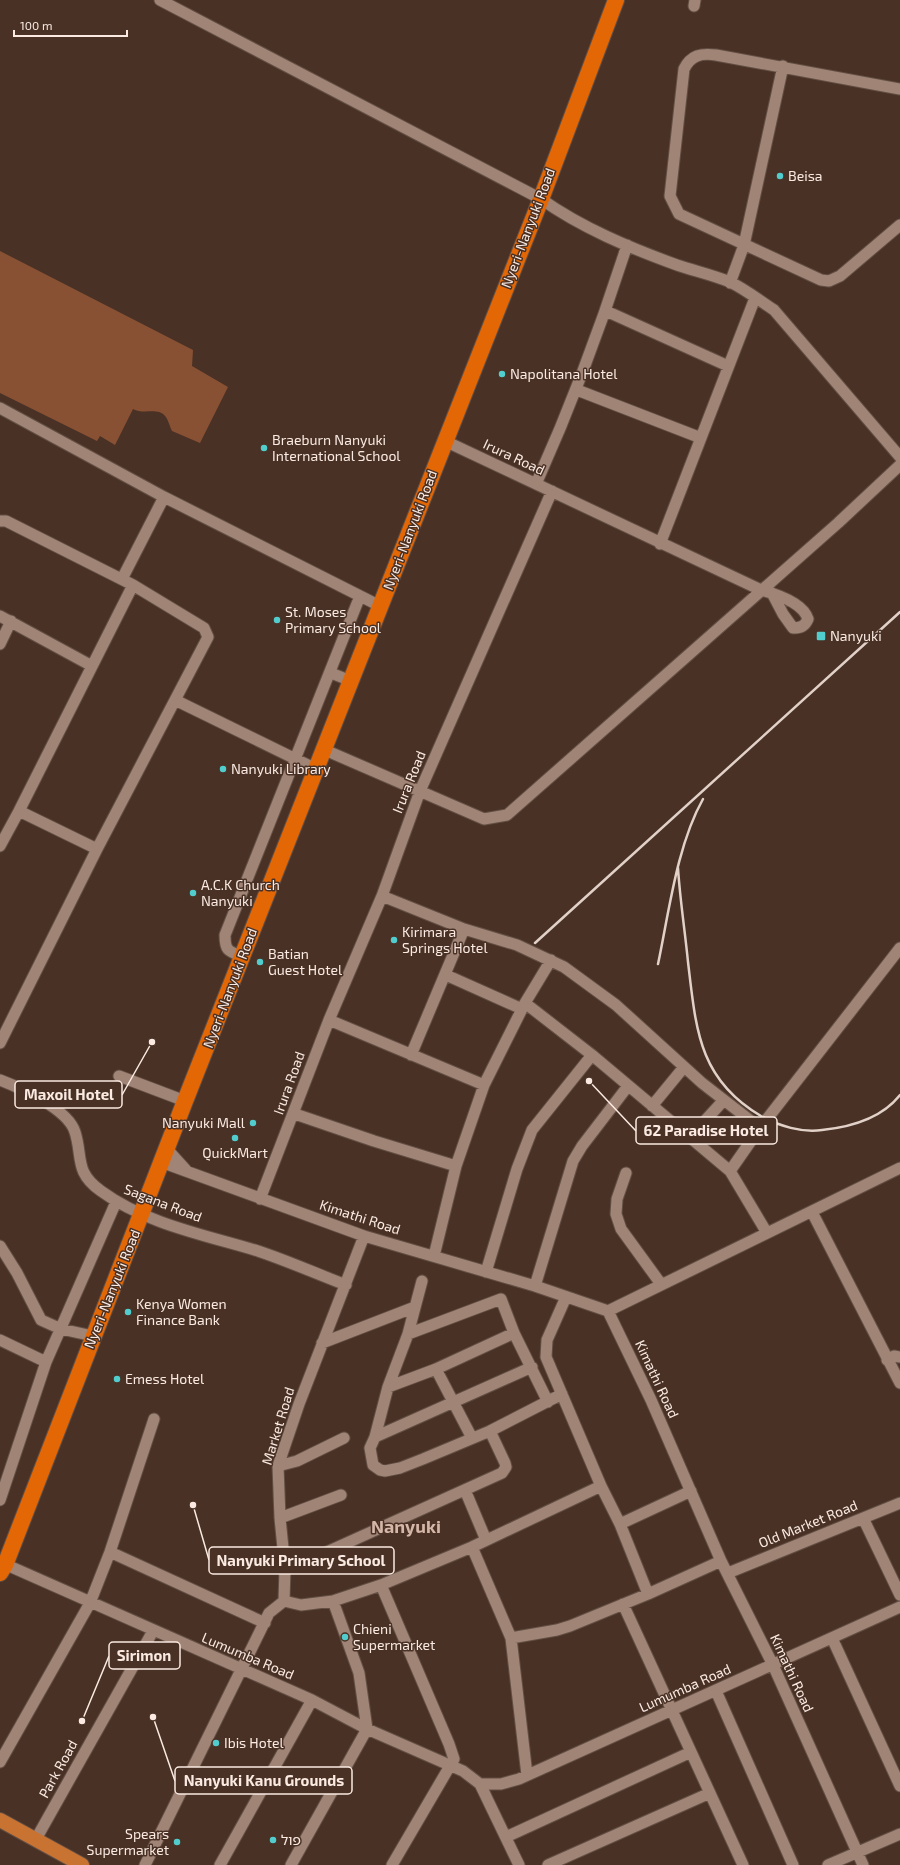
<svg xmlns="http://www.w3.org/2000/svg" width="900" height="1865" font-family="'Exo 2','Noto Sans Hebrew',sans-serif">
  <rect width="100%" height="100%" fill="#493125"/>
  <!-- green -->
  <path fill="#885134" d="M 0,251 L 193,350 L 192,366 L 228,387 L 200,443 L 172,431 C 170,427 168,419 165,416 C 158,407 143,415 133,409 L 115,445 L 100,436 L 97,441 L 0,393 Z"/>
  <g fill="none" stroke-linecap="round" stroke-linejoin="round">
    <!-- minor casing -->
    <g stroke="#634f44" stroke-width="13">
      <path id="minor" d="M 160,0 L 541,199 C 582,228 630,248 677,265 C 695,271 713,275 730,282 C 745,289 760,301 774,310 L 900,457
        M 694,6 L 695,0
        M 900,89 L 716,55 C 701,53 691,55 684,69 L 670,196 L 679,214 L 821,280 L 829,281 L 840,276 L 900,225
        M 730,283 L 744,245 L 783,66
        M 606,311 L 728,366
        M 577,390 L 701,438
        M 0,408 L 164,497 L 380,606
        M 445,441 L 761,590 C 776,594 803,603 808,619 C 805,626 801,628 793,628 L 783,614 L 772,593
        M 536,484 C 571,406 601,327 627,245
        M 0,521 L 6,521 L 133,585 L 204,628 L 208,637 L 97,849 L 0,1043
        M 660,544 L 755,298
        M 122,579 L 164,497
        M 0,616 L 92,666
        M 0,644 L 11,621
        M 331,673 L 351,681
        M 175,700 L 316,769
        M 325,750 L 484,819 L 507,815 L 838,523 L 900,465
        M 19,811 L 97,849
        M 0,846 L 19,811 L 133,585
        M 382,896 L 464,929 L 411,1055
        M 464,929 L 517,945 L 564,967 L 616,1005 L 702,1083 L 760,1128
        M 243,957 C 228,951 225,951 225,935 L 360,596
        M 446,975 L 522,1009
        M 525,1003 L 592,1055 L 730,1171 L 767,1233
        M 329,1020 L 484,1085
        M 119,1076 L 185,1101
        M 0,1080 C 21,1088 68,1109 75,1132 C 83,1157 74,1172 101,1191 C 146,1224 205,1235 258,1251 C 288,1261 317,1274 346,1285
        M 652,1106 L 684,1067
        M 295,1114 L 374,1141 L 456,1166
        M 690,1137 L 724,1100
        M 167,1149 L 186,1170
        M 161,1162 L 364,1236 L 535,1286 L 608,1311 L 651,1400 L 721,1561 L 773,1665 L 863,1865
        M 730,1171 L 760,1128 L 900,948
        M 626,1173 L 617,1199 L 616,1214 L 621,1229 L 661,1284
        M 260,1199 L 329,1020 L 382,896 L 420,791 L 552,491
        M 812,1212 L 900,1383
        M 0,1246 L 17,1273 L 41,1320 L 61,1329 L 93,1336
        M 434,1256 L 456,1166 L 484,1085 L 525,1003 L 551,960
        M 486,1272 L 517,1169 L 532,1130 L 592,1055
        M 422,1281 L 408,1334 L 388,1387 L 375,1437 L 370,1448 L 373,1465 L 380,1470 L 385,1471 L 400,1468 L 423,1459 L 490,1431 L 562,1394
        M 535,1286 L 573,1161 L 582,1146 L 628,1086
        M 566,1297 L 547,1340 L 546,1357 L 601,1486 L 620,1524 L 648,1594
        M 608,1311 L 900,1168
        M 408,1334 L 501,1299 L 514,1333 L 548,1402
        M 0,1340 L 46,1362
        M 322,1343 L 415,1307
        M 887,1360 L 894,1356 L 900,1357
        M 436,1369 L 472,1438
        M 388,1387 L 436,1369 L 514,1333
        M 375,1437 L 532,1367
        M 278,1466 L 297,1461 L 344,1438
        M 465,1490 L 486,1540
        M 0,1500 L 46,1362 L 116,1202
        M 280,1518 L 341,1495
        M 863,1518 L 900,1595
        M 620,1524 L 691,1491
        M 472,1547 L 511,1638 L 527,1775
        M 110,1552 L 265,1623
        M 0,1562 L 312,1700 L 367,1729 L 463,1771 L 480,1784 L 519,1865
        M 285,1568 L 318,1556 L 502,1473 L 506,1467 L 505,1463 L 490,1431
        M 728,1573 L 900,1503
        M 381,1585 L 449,1744 L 454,1759 L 392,1865
        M 284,1601 L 301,1605 L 333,1601 L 381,1585 L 472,1547 L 601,1486
        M 623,1604 L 743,1865
        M 511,1638 L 557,1630 L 570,1626 L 648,1594 L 721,1561
        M 832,1638 L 900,1786
        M 716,1691 L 793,1865
        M 0,1762 L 90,1603 L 110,1552 L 154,1419
        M 480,1784 L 501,1784 L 519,1779 L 900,1607
        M 506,1837 L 691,1752
        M 36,1839 L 153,1631
        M 145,1865 L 269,1613 L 284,1601 L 285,1568 L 280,1518 L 278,1466 L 299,1404 L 364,1236
        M 220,1865 L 312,1700
        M 291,1865 L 367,1729 L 359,1673 L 333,1601
        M 548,1865 L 710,1793
        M 828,1865 L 900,1834"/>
    </g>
    <!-- major casing -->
    <g stroke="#634f44" stroke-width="16">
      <path id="major" d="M 0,1820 L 82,1865"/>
    </g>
    <!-- highway casing -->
    <g stroke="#634f44" stroke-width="18">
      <path id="highway" d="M 0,1573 L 5,1565 L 185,1101 L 541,199 L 616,0"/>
    </g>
    <!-- minor -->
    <use href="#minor" stroke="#a08476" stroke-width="11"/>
    <!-- major -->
    <use href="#major" stroke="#c97333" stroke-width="14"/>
    <!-- highway -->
    <use href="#highway" stroke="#e46706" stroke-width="16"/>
    <!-- rail -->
    <path stroke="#e2d1c8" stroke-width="2.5" d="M 678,868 C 680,900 685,931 688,962 C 696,1028 698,1079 761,1116 C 779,1126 802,1133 822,1130 C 851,1127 882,1118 900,1095
      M 535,943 L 900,612
      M 658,964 C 669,912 677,845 703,799"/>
  </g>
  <!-- markers -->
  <g fill="#52cdce" stroke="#493125" stroke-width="1.5">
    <circle cx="780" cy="176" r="4"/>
    <circle cx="502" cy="374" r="4"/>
    <circle cx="264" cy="448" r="4"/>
    <circle cx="277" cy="620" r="4"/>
    <rect x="816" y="631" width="10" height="10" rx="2"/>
    <circle cx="223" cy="769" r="4"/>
    <circle cx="193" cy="893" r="4"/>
    <circle cx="394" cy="940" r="4"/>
    <circle cx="260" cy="962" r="4"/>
    <circle cx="253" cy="1123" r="4"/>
    <circle cx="235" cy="1138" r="4"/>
    <circle cx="128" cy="1312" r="4"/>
    <circle cx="117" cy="1379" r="4"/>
    <circle cx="345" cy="1637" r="4"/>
    <circle cx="216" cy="1743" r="4"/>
    <circle cx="273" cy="1840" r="4"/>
    <circle cx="177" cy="1842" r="4"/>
  </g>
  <g text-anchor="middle" stroke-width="3" stroke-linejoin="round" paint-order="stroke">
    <!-- poi labels -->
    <g font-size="14" fill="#faeae2" stroke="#493125" text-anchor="start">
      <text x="788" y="181">Beisa</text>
      <text x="510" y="379">Napolitana Hotel</text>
      <text x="272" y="445">Braeburn Nanyuki<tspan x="272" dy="16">International School</tspan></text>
      <text x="285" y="617">St. Moses<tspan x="285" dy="16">Primary School</tspan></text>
      <text x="830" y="641">Nanyuki</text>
      <text x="231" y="774">Nanyuki Library</text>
      <text x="201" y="890">A.C.K Church<tspan x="201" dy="16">Nanyuki</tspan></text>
      <text x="402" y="937">Kirimara<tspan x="402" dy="16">Springs Hotel</tspan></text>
      <text x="268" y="959">Batian<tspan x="268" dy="16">Guest Hotel</tspan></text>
      <text x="245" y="1128" text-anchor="end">Nanyuki Mall</text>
      <text x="235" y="1158" text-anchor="middle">QuickMart</text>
      <text x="136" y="1309">Kenya Women<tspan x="136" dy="16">Finance Bank</tspan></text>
      <text x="125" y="1384">Emess Hotel</text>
      <text x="353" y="1634">Chieni<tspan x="353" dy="16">Supermarket</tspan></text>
      <text x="224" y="1748">Ibis Hotel</text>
      <text x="169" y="1839" text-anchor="end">Spears<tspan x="169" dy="16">Supermarket</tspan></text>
      <text x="281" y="1845">פול</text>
    </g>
    <!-- street labels -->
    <g font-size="14" fill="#faeae2" stroke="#493125">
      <text transform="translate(528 228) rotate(-69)" y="5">Nyeri-Nanyuki Road</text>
      <text transform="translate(514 457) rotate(25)" y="5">Irura Road</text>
      <text transform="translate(410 530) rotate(-69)" y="5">Nyeri-Nanyuki Road</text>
      <text transform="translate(409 782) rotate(-68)" y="5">Irura Road</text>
      <text transform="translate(230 988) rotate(-69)" y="5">Nyeri-Nanyuki Road</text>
      <text transform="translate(289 1083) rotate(-70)" y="5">Irura Road</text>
      <text transform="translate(163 1203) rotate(21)" y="5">Sagana Road</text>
      <text transform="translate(360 1217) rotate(18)" y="5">Kimathi Road</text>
      <text transform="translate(112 1289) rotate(-68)" y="5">Nyeri-Nanyuki Road</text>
      <text transform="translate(657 1379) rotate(65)" y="5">Kimathi Road</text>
      <text transform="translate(278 1426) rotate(-73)" y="5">Market Road</text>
      <text transform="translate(808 1524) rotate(-22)" y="5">Old Market Road</text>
      <text transform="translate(248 1656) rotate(23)" y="5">Lumumba Road</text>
      <text transform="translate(792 1673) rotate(65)" y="5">Kimathi Road</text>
      <text transform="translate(685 1688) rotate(-24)" y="5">Lumumba Road</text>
      <text transform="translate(58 1769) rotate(-61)" y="5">Park Road</text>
    </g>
    <!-- district labels -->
    <g font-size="18" font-weight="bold" fill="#d5b7a8" stroke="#493125">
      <text x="406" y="1533">Nanyuki</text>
    </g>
  </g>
  <!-- callouts -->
  <path fill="none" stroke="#faeae2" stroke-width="1.5" d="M152 1042L122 1095M589 1081L636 1131M193 1505L209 1560M82 1721L109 1656M153 1717L175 1781"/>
  <g fill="#faeae2" stroke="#493125" stroke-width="1.5">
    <circle cx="152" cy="1042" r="4"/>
    <circle cx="589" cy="1081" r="4"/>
    <circle cx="193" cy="1505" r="4"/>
    <circle cx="82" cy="1721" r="4"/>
    <circle cx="153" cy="1717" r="4"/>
  </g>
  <g fill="#493125" stroke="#faeae2" stroke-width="1.5">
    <rect x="15" y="1081" width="107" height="27" rx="4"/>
    <rect x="636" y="1117" width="141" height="27" rx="4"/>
    <rect x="209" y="1547" width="185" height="27" rx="4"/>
    <rect x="109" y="1642" width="71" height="27" rx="4"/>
    <rect x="175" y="1767" width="177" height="27" rx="4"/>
  </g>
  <g font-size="15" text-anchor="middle" font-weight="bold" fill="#faeae2">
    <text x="69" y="1100">Maxoil Hotel</text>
    <text x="706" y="1136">62 Paradise Hotel</text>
    <text x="301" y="1566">Nanyuki Primary School</text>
    <text x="144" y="1661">Sirimon</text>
    <text x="264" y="1786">Nanyuki Kanu Grounds</text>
  </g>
  <!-- scale -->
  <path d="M14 30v6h113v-6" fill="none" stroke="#faeae2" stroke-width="2"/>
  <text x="20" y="30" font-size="12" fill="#faeae2" stroke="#493125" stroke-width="3" paint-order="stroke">100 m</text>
</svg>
